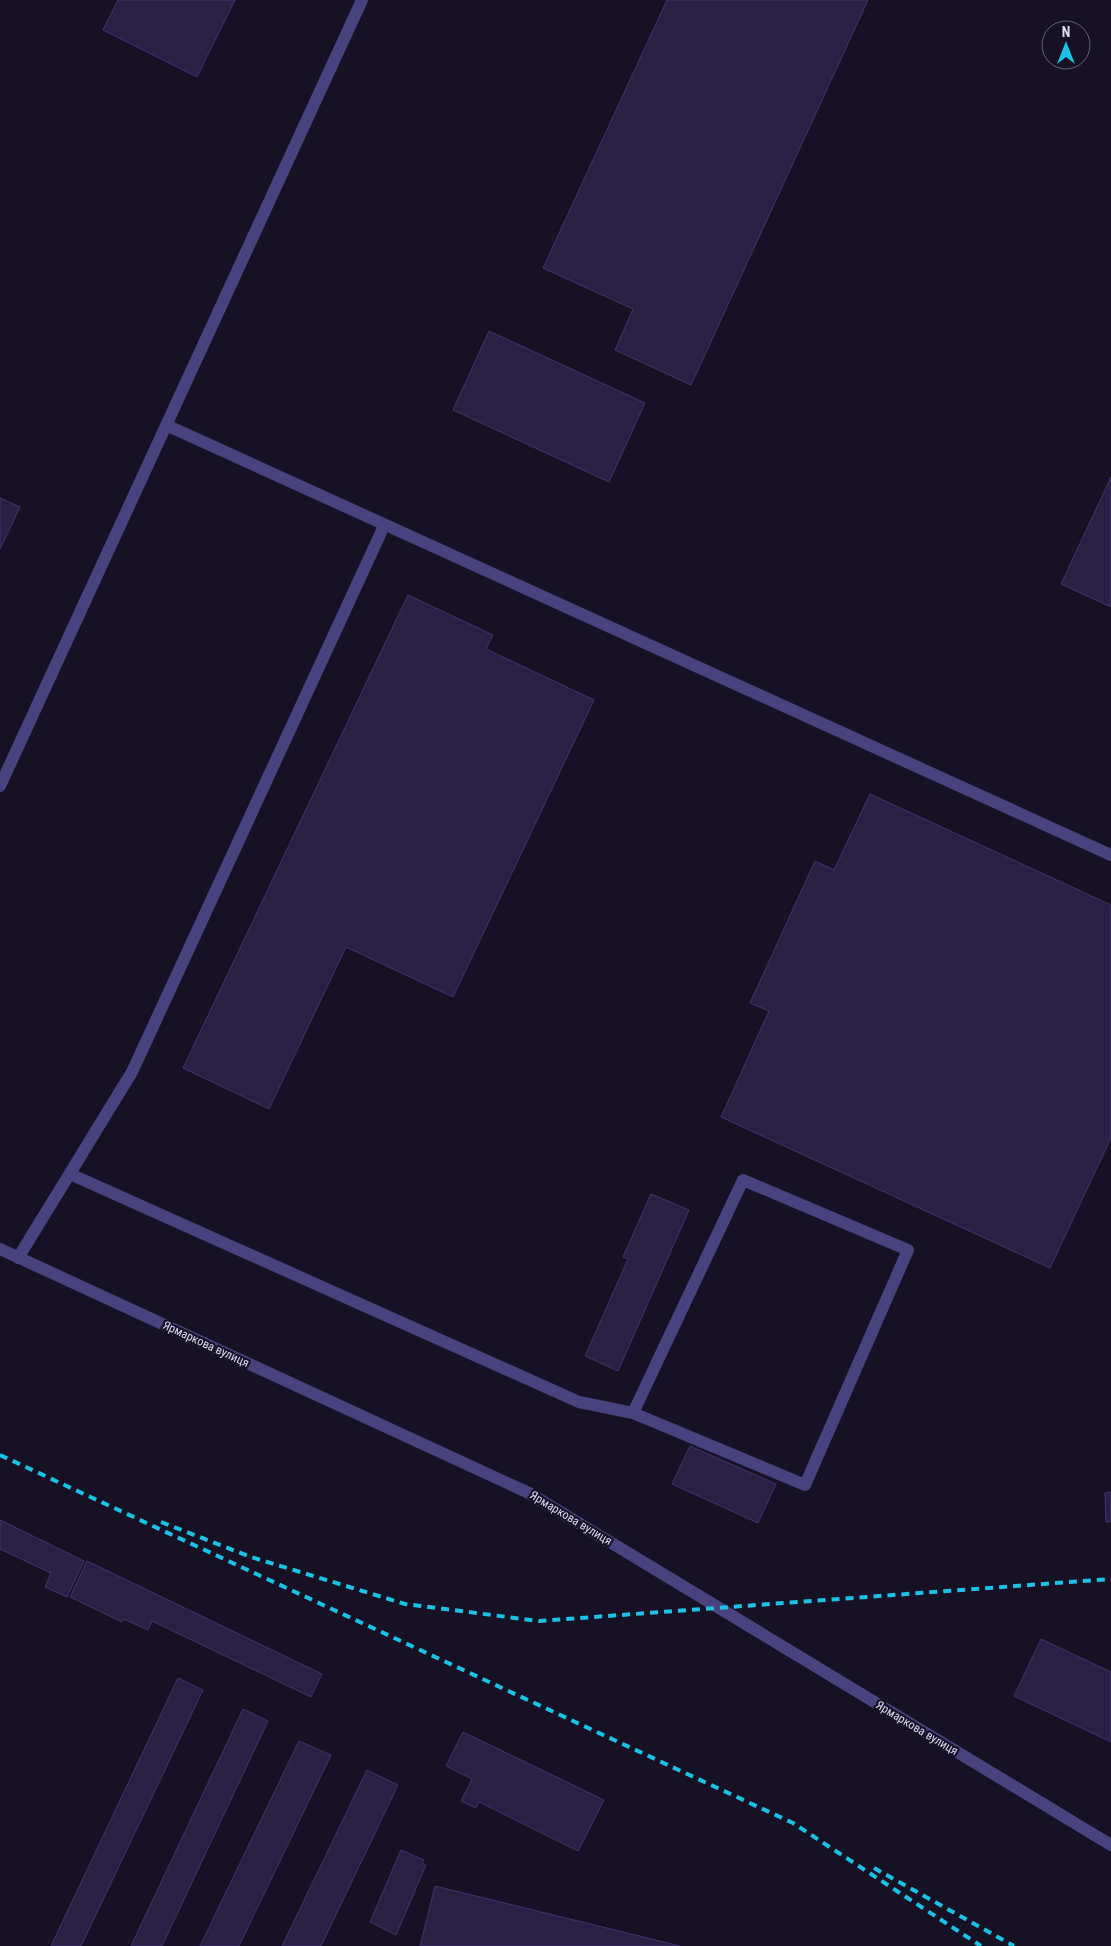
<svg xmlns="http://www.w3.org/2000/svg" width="1111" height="1946" font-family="'Roboto Condensed',sans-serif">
  <rect width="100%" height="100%" fill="#161124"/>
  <!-- building -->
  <path fill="#292043" stroke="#43346c" d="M 118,0 L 235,0 L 197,77 L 103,30 Z
    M 667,0 L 868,0 L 691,385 L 615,350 L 633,309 L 543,268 Z
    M 489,331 L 645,403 L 609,482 L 453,410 Z
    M 1111,477 L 1111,607 L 1061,584 Z
    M 0,498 L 20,507 L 0,549 Z
    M 408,595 L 493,635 L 486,649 L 594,700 L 453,997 L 346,947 L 269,1109 L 183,1068 Z
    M 870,794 L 1111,905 L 1111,1138 L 1050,1268 L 721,1117 L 769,1011 L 750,1003 L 815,861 L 834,870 Z
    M 651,1194 L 689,1210 L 618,1371 L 585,1356 L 628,1259 L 623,1257 Z
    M 690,1446 L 776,1484 L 758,1523 L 672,1484 Z
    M 1111,1492 L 1111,1522 L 1106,1522 L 1105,1493 Z
    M 0,1520 L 84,1561 L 67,1597 L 45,1587 L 51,1573 L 0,1549 Z
    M 87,1561 L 322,1674 L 311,1697 L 152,1621 L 148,1630 L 124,1619 L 122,1622 L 70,1597 Z
    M 1041,1639 L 1111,1672 L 1111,1742 L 1014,1696 Z
    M 178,1678 L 203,1690 L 81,1946 L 51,1946 Z
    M 243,1709 L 268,1721 L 162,1946 L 131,1946 Z
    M 463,1732 L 604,1800 L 578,1851 L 479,1802 L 476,1808 L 461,1801 L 472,1779 L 446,1766 Z
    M 299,1741 L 331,1755 L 239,1946 L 200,1946 Z
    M 367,1770 L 398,1785 L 321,1946 L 282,1946 Z
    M 401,1850 L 424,1860 L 422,1863 L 426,1865 L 396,1935 L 370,1922 Z
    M 435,1886 L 680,1946 L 420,1946 Z"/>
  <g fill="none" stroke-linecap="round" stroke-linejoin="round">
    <!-- minor -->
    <path stroke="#48427e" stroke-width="12" d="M 166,425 L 1111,855
      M 0,786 L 362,0
      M 70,1174 L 579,1402 L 633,1413 L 743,1180 L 908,1250 L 805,1485 L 633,1413
      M 0,1249 L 529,1493 L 1111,1845
      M 18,1258 L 132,1072 L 384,526"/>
    <!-- rail -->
    <path stroke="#1ac3e5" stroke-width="4" stroke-dasharray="8 6" stroke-linecap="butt" d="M 0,1455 L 793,1823 L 981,1946
      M 161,1522 L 251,1557 L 405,1604 L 539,1621 L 1111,1579
      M 874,1868 L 1014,1946"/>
  </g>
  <g text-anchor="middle" stroke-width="4.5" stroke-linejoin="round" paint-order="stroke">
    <!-- street labels -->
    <g font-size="12" fill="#dfd9fb" stroke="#161124">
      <text transform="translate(206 1344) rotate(25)" y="4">Ярмаркова вулиця</text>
      <text transform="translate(571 1518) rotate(31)" y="4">Ярмаркова вулиця</text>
      <text transform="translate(917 1728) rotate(31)" y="4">Ярмаркова вулиця</text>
    </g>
  </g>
  <!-- north arrow -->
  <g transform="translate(1066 45)"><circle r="24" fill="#161124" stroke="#66617a"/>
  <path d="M0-4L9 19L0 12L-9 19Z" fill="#1ac3e5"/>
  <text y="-8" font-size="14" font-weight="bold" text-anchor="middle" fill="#dfd9fb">N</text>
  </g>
</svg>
